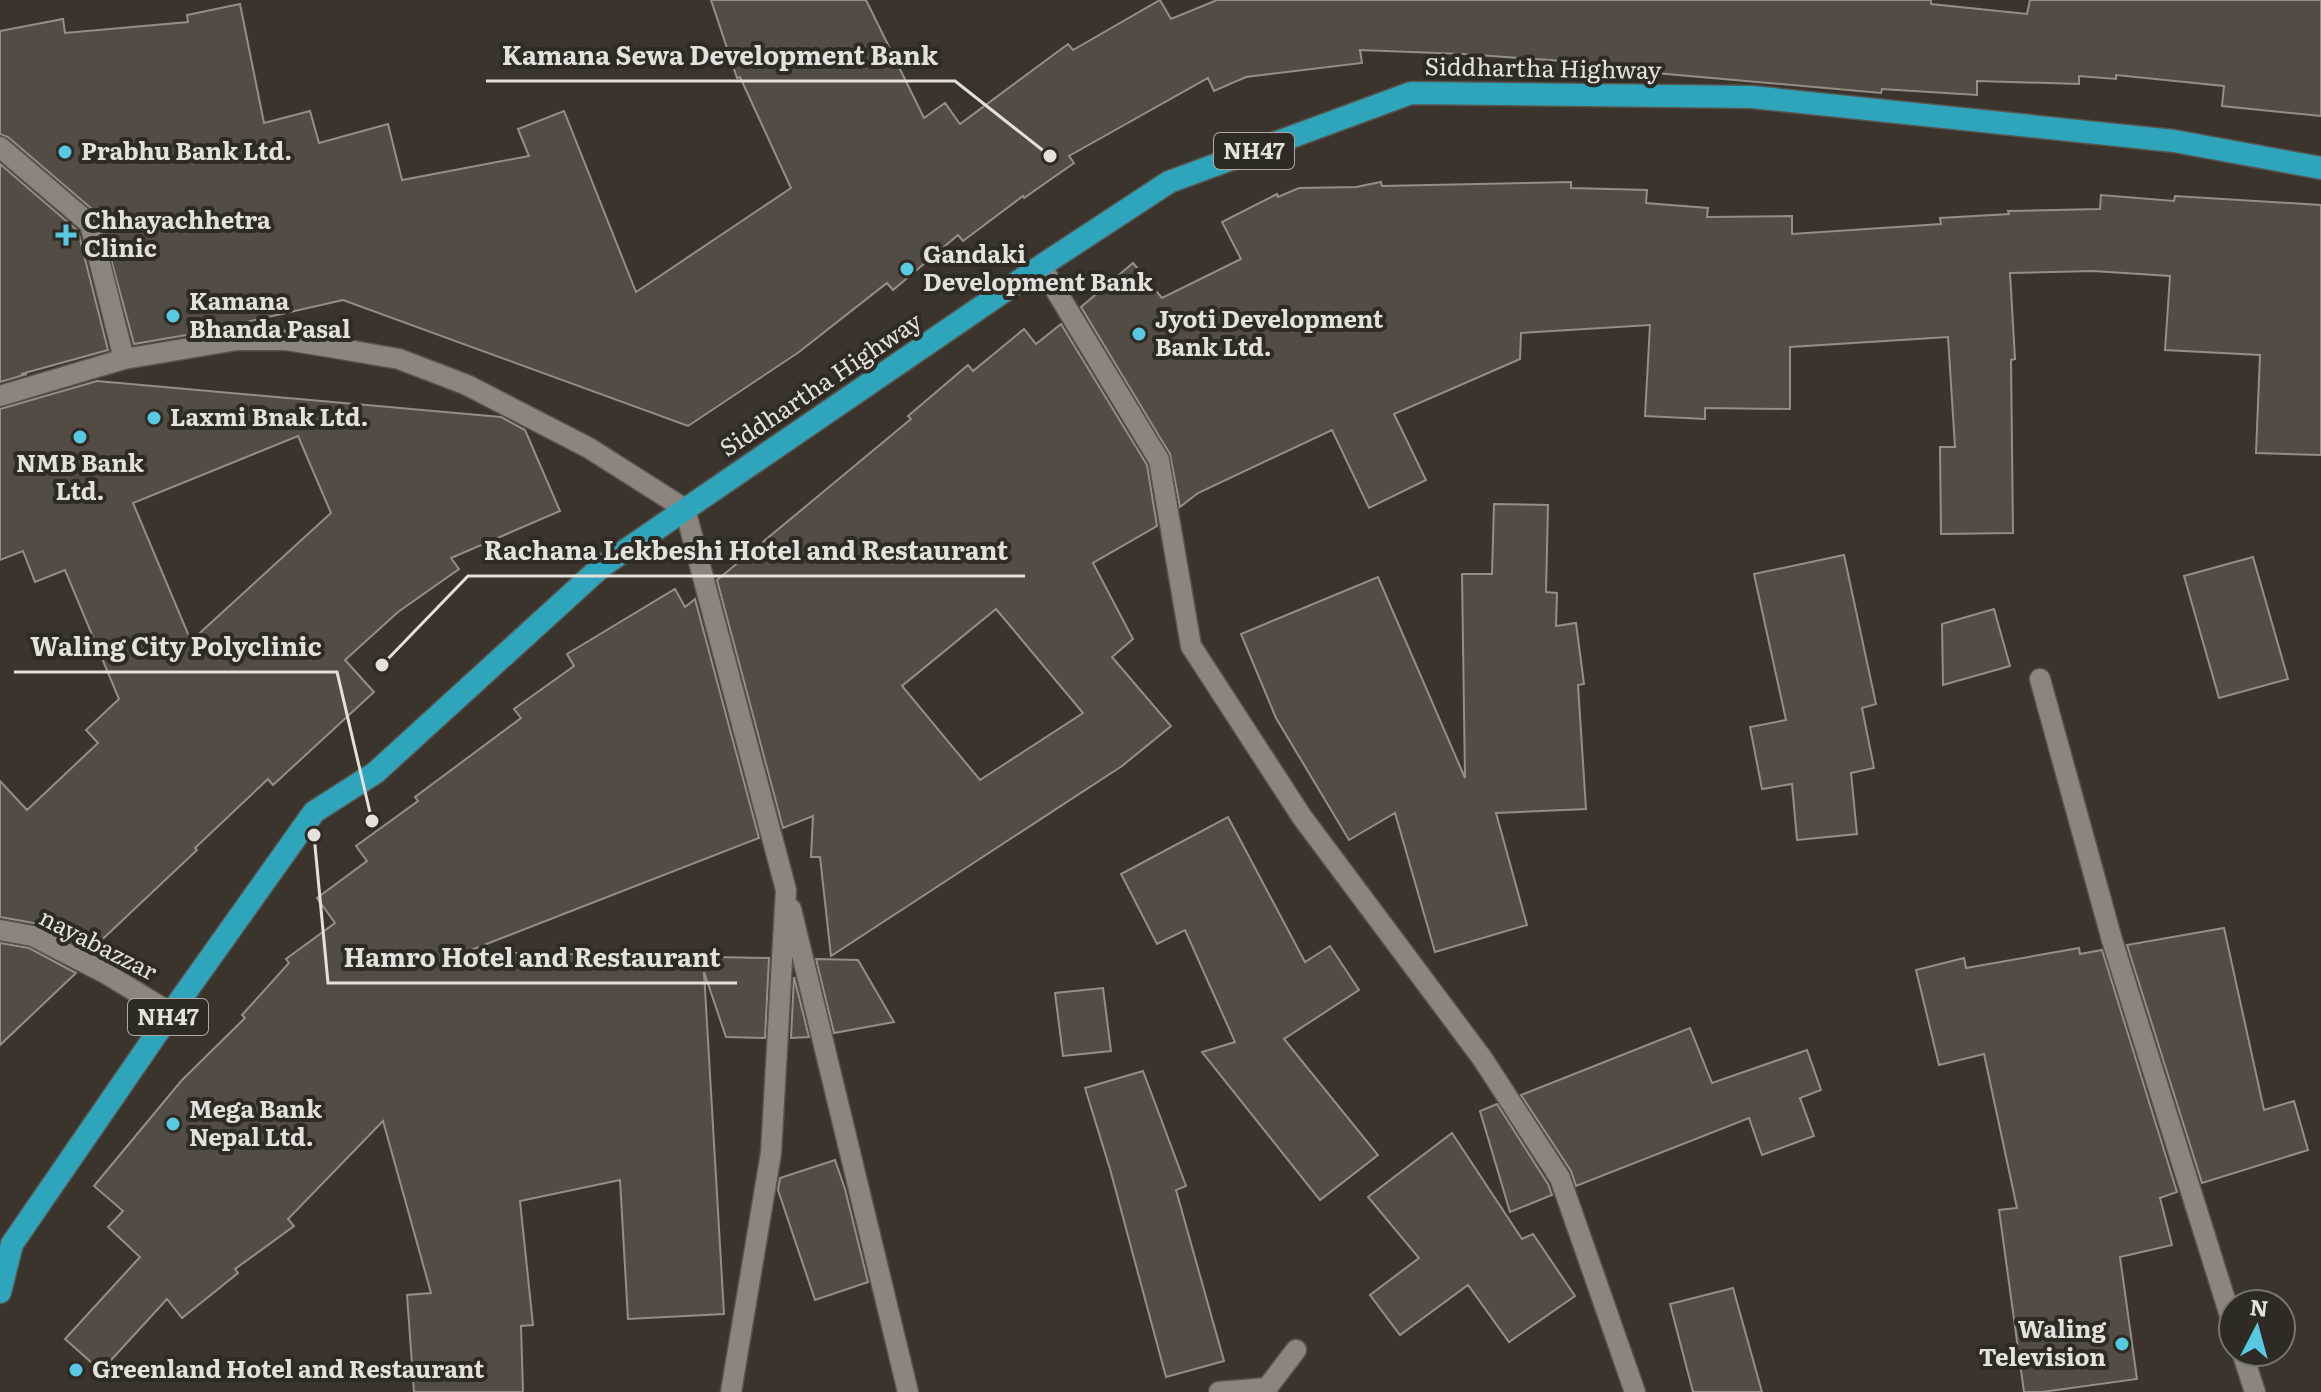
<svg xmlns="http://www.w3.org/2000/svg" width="2321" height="1392" font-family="Literata,serif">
  <rect width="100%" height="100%" fill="#3a342d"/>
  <!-- building -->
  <path fill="#524c44" stroke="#948e85" stroke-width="2" fill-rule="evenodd" d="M 711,0 L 866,0 L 924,118 L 945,103 L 960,124 L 1068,44 L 1073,50 L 1160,0 L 1171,19 L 1217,0 L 1931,0 L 1931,4 L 2027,14 L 2030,0 L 2321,0 L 2321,116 L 2222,106 L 2224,86 L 2116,75 L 2116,79 L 2079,76 L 2079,84 L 1977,81 L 1977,95 L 1882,89 L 1881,93 L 1633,71 L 1634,66 L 1463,54 L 1360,50 L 1362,63 L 1246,77 L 1214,91 L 1208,78 L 1069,156 L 1074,163 L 1024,198 L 1023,196 L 963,241 L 958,235 L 893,290 L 887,283 L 799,352 L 688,426 L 343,300 L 198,333 L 134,344 L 99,215 L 8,137 L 0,134 L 0,31 L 63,19 L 65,33 L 188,22 L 187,15 L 240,4 L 264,123 L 310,111 L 319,143 L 388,124 L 402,180 L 529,156 L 518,129 L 564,111 L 636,292 L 791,188 L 740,77 L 737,78 Z
    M 0,164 L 78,231 L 108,350 L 21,374 L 27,374 L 0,382 Z
    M 1381,182 L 1382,186 L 1571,182 L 1571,188 L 1647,190 L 1646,203 L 1708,208 L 1707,217 L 1792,216 L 1792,234 L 1941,224 L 1940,218 L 2009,214 L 2008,211 L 2100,209 L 2101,195 L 2174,201 L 2175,196 L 2321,205 L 2321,455 L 2256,453 L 2260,355 L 2165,350 L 2170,276 L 2093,271 L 2010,273 L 2015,359 L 2011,360 L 2013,533 L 1941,534 L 1940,447 L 1955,447 L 1948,337 L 1790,347 L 1790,409 L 1705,408 L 1705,419 L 1645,416 L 1650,325 L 1521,333 L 1520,359 L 1394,414 L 1426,480 L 1369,508 L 1332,430 L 1198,493 L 1180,507 L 1170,454 L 1081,307 L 1133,263 L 1162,298 L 1241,259 L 1222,222 L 1277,194 L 1278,197 L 1299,188 L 1356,187 Z
    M 1061,324 L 1147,465 L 1157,526 L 1093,563 L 1133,639 L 1112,657 L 1171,726 L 1122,766 L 831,956 L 820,857 L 811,857 L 813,816 L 783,828 L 717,580 L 911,419 L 908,416 L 968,365 L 973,371 L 1024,329 L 1036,344 ZM 996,609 L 1083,713 L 980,780 L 902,686 Z
    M 97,381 L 501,417 L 525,430 L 560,511 L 451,558 L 459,569 L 398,612 L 345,660 L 374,692 L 273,785 L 268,779 L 195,848 L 197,850 L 90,951 L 39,924 L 0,917 L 0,781 L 27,810 L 98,743 L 86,730 L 119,699 L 65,570 L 35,582 L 23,551 L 0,560 L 0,409 ZM 298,436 L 331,513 L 191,641 L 133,503 Z
    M 1494,504 L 1548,505 L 1546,592 L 1557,593 L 1556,626 L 1576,623 L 1584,684 L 1578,685 L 1586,809 L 1496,813 L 1527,925 L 1435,952 L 1395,813 L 1349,840 L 1276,718 L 1241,634 L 1378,577 L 1465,778 L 1462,574 L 1492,574 Z
    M 1844,555 L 1876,704 L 1862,708 L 1874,768 L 1851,773 L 1857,834 L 1797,840 L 1792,784 L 1762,789 L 1750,727 L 1786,720 L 1754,574 Z
    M 2253,557 L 2288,679 L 2219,698 L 2184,576 Z
    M 675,589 L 685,607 L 695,599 L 759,838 L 466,952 L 769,958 L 765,1038 L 726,1037 L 704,972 L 724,1314 L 628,1319 L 620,1180 L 520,1201 L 533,1325 L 521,1326 L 523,1392 L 414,1392 L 407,1295 L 431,1293 L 383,1121 L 288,1219 L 294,1226 L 235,1269 L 238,1273 L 182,1318 L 167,1299 L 101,1371 L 65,1339 L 140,1257 L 108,1227 L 123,1211 L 94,1186 L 182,1080 L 245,1018 L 242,1015 L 289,963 L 286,959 L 335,923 L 317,898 L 367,861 L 356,846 L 418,801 L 415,797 L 521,718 L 514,709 L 574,666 L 567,654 Z
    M 1994,609 L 2010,666 L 1943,685 L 1942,624 Z
    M 1228,817 L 1305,962 L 1330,946 L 1359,990 L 1284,1039 L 1378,1155 L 1320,1200 L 1202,1052 L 1235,1042 L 1185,930 L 1157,944 L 1121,874 Z
    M 2224,928 L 2264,1110 L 2294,1101 L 2308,1150 L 2202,1183 L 2127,945 Z
    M 0,943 L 29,948 L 76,973 L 0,1045 Z
    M 2079,948 L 2080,954 L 2102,950 L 2177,1192 L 2160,1198 L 2172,1245 L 2120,1257 L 2137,1379 L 2042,1392 L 2024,1392 L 1999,1210 L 2017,1208 L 1984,1054 L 1939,1065 L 1916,970 L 1964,958 L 1966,968 Z
    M 816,959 L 858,960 L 894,1022 L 834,1033 Z
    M 794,977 L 809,1037 L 791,1038 Z
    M 1103,988 L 1111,1051 L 1063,1056 L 1055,993 Z
    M 1690,1028 L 1712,1083 L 1807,1050 L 1821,1090 L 1800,1098 L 1814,1136 L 1762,1155 L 1749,1118 L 1576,1186 L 1571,1171 L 1521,1095 Z
    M 1143,1071 L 1186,1186 L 1176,1190 L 1224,1361 L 1166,1377 L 1110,1169 L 1085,1088 Z
    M 1497,1104 L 1548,1184 L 1552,1195 L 1510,1212 L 1480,1111 Z
    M 1452,1133 L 1522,1239 L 1533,1234 L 1575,1296 L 1509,1342 L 1468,1285 L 1400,1335 L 1370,1295 L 1419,1258 L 1368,1197 Z
    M 835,1160 L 845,1189 L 868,1282 L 815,1300 L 778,1190 L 780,1178 Z
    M 1733,1288 L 1762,1392 L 1693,1392 L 1670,1304 Z"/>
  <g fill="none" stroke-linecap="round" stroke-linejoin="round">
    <!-- service casing -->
    <g stroke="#58534d" stroke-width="23">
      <path id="service" d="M 1219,1392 L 1267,1388 L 1296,1350"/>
    </g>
    <!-- minor casing -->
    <g stroke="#58534d" stroke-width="23">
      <path id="minor" d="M 0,147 L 90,224 L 124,359
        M 1041,266 L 1159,460 L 1191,646 L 1302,817 L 1482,1058 L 1560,1178 L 1635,1392
        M 0,396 L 124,359 L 237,340 L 286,340 L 330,347 L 399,359 L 467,385 L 589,448 L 685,509 L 786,890 L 771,1153 L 731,1392
        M 2040,679 L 2112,940 L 2233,1325
        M 791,909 L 908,1392
        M 0,930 L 33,936 L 105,973 L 171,1013
        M 2242,1352 L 2255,1392"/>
    </g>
    <!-- trunk casing -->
    <g stroke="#58534d" stroke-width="25">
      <path id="trunk" d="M 0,1292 L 12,1244 L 171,1013 L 314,812 L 375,773 L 601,567 L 1041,266 L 1169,182 L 1411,93 L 1752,97 L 2174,141 L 2321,168"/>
    </g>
    <!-- service -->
    <use href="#service" stroke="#8c857d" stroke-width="20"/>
    <!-- minor -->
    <use href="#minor" stroke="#8c857d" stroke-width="20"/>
    <!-- trunk -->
    <use href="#trunk" stroke="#2ea5ba" stroke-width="22"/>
  </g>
  <!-- markers -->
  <g fill="#58c9e3" stroke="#302a24" stroke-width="3">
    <circle cx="65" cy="152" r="8"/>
    <path d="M62 223h8v8h8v8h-8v8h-8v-8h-8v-8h8z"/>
    <circle cx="907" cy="269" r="8"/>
    <circle cx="173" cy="316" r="8"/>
    <circle cx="1139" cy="334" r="8"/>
    <circle cx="154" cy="418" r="8"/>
    <circle cx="80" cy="437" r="8"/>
    <circle cx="173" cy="1124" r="8"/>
    <circle cx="2122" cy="1344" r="8"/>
    <circle cx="76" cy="1370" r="8"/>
  </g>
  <g text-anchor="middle" stroke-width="8" stroke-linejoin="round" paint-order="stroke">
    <!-- shield labels -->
    <g fill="#302a24" stroke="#aea9a4" stroke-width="2">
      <rect x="1214" y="133" width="80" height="36" rx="6"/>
      <rect x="128" y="999" width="80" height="36" rx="6"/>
    </g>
    <g font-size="22" font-weight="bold" fill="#e4e0db">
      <text x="1254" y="159">NH47</text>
      <text x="168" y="1025">NH47</text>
    </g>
    <!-- street labels -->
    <g font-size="24" fill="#e4e0db" stroke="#302a24">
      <text transform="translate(1543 69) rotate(1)" y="8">Siddhartha Highway</text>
      <text transform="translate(821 385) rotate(-34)" y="8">Siddhartha Highway</text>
      <text transform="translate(98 945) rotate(27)" y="8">nayabazzar</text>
    </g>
    <!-- poi labels -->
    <g font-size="24" font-weight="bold" fill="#e4e0db" stroke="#302a24" text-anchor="start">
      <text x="81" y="160">Prabhu Bank Ltd.</text>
      <text x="84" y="229">Chhayachhetra<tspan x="84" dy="28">Clinic</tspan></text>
      <text x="923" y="263">Gandaki<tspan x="923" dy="28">Development Bank</tspan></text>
      <text x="189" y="310">Kamana<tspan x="189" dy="28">Bhanda Pasal</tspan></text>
      <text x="1155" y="328">Jyoti Development<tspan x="1155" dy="28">Bank Ltd.</tspan></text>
      <text x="170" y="426">Laxmi Bnak Ltd.</text>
      <text x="80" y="472" text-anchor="middle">NMB Bank<tspan x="80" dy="28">Ltd.</tspan></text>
      <text x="189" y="1118">Mega Bank<tspan x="189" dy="28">Nepal Ltd.</tspan></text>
      <text x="2106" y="1338" text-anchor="end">Waling<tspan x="2106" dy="28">Television</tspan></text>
      <text x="92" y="1378">Greenland Hotel and Restaurant</text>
    </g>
  </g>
  <!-- callouts -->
  <path fill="none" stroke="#e4e0db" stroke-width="3" d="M1050 156L955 81H486M382 665L468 576H1025M372 821L337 672H14M314 835L328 983H737"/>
  <g fill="#e4e0db" stroke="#302a24" stroke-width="3">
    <circle cx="1050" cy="156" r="8"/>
    <circle cx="382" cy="665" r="8"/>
    <circle cx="372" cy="821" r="8"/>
    <circle cx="314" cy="835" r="8"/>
  </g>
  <g font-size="26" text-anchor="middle" font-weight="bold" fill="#e4e0db" stroke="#302a24" stroke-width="8" stroke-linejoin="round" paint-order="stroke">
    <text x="720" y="65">Kamana Sewa Development Bank</text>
    <text x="746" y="560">Rachana Lekbeshi Hotel and Restaurant</text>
    <text x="176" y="656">Waling City Polyclinic</text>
    <text x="532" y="967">Hamro Hotel and Restaurant</text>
  </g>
  <!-- north arrow -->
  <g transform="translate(2257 1328) rotate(6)"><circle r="38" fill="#302a24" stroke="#78736d" stroke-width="2"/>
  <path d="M0-6L14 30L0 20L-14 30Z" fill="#58c9e3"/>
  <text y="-12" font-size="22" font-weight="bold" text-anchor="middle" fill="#e4e0db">N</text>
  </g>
</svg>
